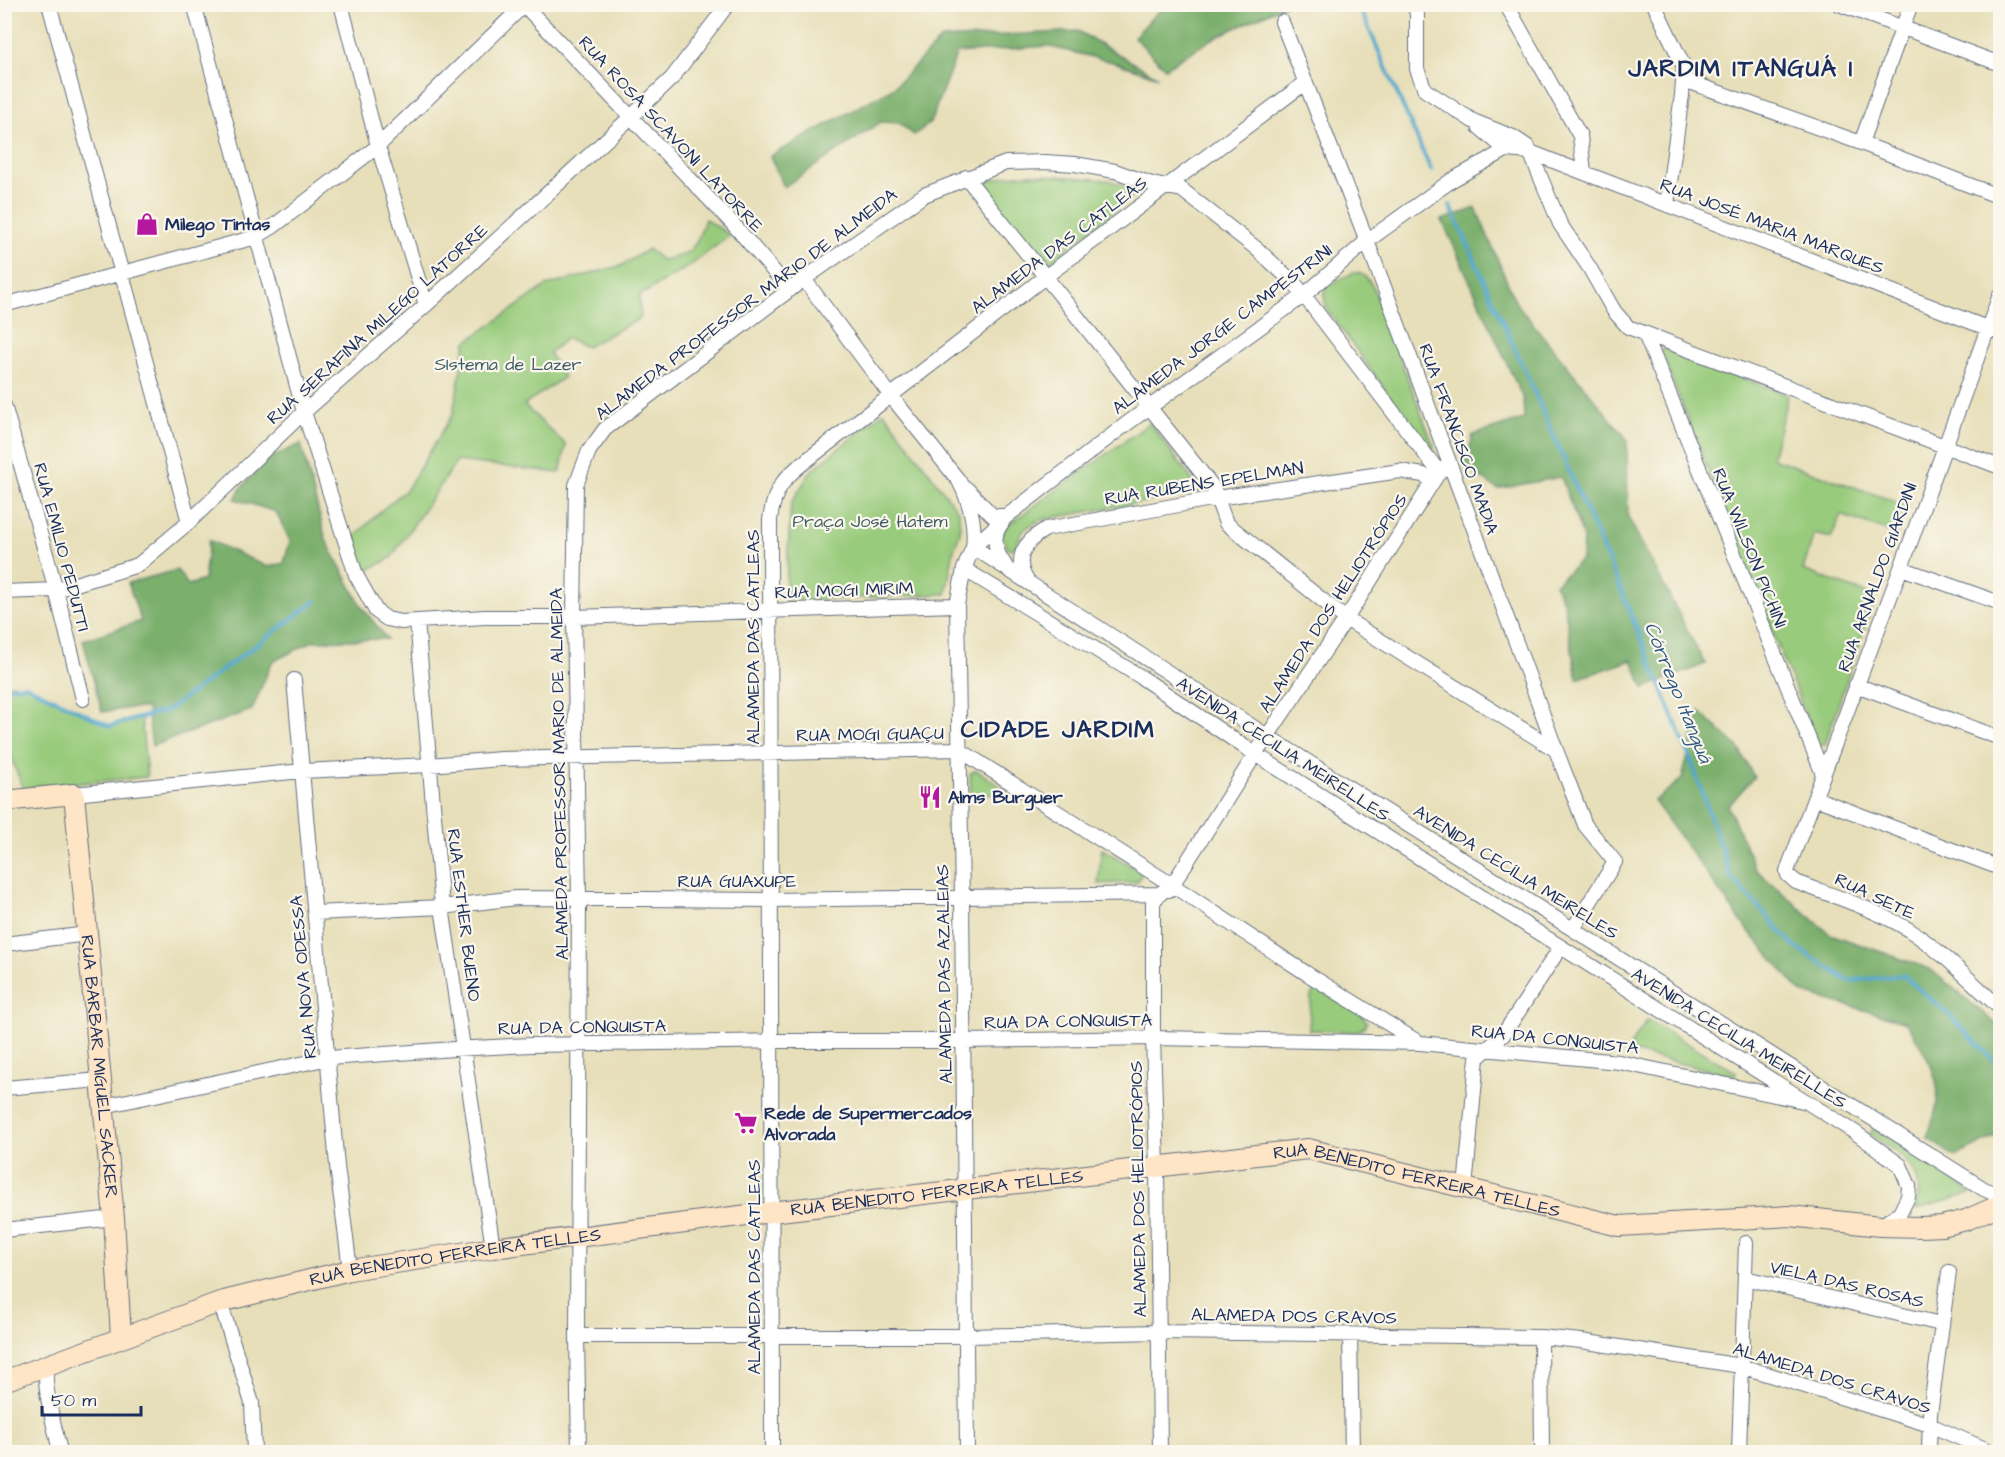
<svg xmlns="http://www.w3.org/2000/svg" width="2005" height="1457" font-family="'Architects Daughter',sans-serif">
  <rect width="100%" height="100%" fill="#fbf7ec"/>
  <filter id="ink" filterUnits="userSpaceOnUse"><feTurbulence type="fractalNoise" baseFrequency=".0167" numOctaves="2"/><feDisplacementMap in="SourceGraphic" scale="12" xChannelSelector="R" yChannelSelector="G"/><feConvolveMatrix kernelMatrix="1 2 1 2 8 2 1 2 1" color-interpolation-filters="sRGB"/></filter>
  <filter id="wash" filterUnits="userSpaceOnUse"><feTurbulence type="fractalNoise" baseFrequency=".008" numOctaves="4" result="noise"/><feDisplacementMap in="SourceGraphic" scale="24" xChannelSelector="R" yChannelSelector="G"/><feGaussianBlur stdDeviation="1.35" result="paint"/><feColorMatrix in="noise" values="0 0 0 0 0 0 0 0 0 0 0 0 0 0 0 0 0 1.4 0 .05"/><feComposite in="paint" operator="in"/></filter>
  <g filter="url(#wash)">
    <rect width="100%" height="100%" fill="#e7dfb9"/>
    <!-- green -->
    <path fill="#98cb7c" stroke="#5a7d6d" stroke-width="1.5" d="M 1031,174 L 1108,180 L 1138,190 L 1138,192 L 1047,265 L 982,186 L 981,183 L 1006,176 Z
      M 705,219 L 730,235 L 691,265 L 639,296 L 641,318 L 586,347 L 567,338 L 549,353 L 564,377 L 524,405 L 566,445 L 560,473 L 457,461 L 391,558 L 363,573 L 353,538 L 384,508 L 407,489 L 453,414 L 466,342 L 546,286 L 623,265 L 648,249 L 662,260 C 694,255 695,248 705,219 Z
      M 1353,273 C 1363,272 1366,277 1372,285 L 1434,447 L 1432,450 L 1429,450 L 1326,308 L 1324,296 L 1326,286 Z
      M 1663,348 L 1788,395 L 1772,458 L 1908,506 L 1896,534 L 1841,515 L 1831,538 L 1814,534 L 1803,570 L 1875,597 L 1825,744 L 1818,746 L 1661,352 Z
      M 884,412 L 959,512 L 960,533 L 954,549 L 946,594 L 785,601 L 791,503 L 812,470 Z
      M 1150,423 L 1201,492 L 1040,520 L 1024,529 L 1014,548 L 1008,549 L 1002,536 L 1005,527 Z
      M 5,684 L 25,685 L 110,726 L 141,717 L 147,777 L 23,788 L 5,742 Z
      M 974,771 L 978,771 L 1011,794 L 971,795 L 970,774 Z
      M 1102,849 L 1140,871 L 1141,876 L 1137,882 L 1098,884 Z
      M 1315,988 L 1362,1015 L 1367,1022 L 1363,1028 L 1356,1032 L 1309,1030 L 1311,996 Z
      M 1647,1020 L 1736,1072 L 1735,1076 L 1627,1051 Z
      M 1874,1128 L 1973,1193 L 1914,1210 C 1931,1169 1898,1154 1870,1134 Z"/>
    <!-- forest -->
    <path fill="#7aaf6c" stroke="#4a6f65" stroke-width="1.5" d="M 1165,4 L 1285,4 L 1285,5 L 1214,38 L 1165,68 L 1134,37 Z
      M 1078,31 L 1158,77 L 1117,63 L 1047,46 L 957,53 L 930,123 L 914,135 L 899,123 L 881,122 L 784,187 L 770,156 L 893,88 L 941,39 Z
      M 1476,208 L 1516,303 L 1627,439 L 1628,517 L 1705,664 L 1644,688 L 1632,660 L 1577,679 L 1564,603 L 1555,584 L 1582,559 L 1583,537 L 1561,477 L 1497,489 L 1465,466 L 1473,435 L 1524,419 L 1523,399 L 1442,220 Z
      M 301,444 L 326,540 L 362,607 L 387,639 L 313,641 L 272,662 L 252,710 L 152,746 L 147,708 L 131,708 L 102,712 L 83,640 L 141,621 L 128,583 L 177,570 L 188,585 L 204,580 L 209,540 L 268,567 L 284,563 L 290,541 L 276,512 L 235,499 L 241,488 L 269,458 Z
      M 1699,711 L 1737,746 L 1754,777 L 1728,806 L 1756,870 L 1830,934 L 1930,969 L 2000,1027 L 2000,1134 L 1955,1157 L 1927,1138 C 1932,1122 1940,1104 1937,1086 C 1934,1065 1917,1040 1906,1022 L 1801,992 L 1746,928 L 1654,801 L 1682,779 Z"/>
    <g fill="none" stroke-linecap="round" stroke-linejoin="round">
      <!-- stream -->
      <path stroke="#51a7ce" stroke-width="4" d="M 1358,4 L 1431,170
        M 1450,205 L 1533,389 L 1617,581 L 1689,755 L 1731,877 L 1794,946 L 1849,981 L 1903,975 L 1950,1016 L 2000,1067
        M 4,688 L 25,685 L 110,726 L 168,710 L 316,601"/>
    </g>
  </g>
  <g filter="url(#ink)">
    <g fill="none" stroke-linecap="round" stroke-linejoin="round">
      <!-- street casing -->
      <g stroke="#626d7e" stroke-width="16">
        <path id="street" d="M 49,4 L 189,522
          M 194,4 L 304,412 L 356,575 L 376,611 L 387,619 L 401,622 L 485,617 L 574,617 L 957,605
          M 341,4 L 378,146 L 426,305
          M 1415,4 L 1417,15 L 1417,69 L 1425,90 L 1473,121 L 1513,137 L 1528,147 L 1560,224 L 1589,267 L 1614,311 L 1628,327 L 2000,467
          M 1506,4 L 1580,136 L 1584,172
          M 1654,4 L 1684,67 L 1682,95 L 1667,204
          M 1839,4 L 2000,64
          M 524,5 L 733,224 L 790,290
          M 1282,22 L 1367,241 L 1556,750 L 1585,825 L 1615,862 L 1573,929
          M 1684,80 L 1861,143 L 2000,197
          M 1479,127 L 1506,150 L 1530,152 L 2000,333
          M 1861,143 L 1911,4
          M 966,177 L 1213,487 L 1226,523 L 1346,619 L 1556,750
          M 804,279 L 891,396 L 959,481 C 970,502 976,523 973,547 L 1267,736 L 1984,1189 L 2000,1196
          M 2000,295 L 1901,568 L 1787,871 L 1788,875 L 1796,882 C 1833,896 1872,908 1906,928 C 1941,950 1970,981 2000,1008
          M 4,305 L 256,237 L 274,226 L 378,146 L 525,4
          M 1645,334 L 1823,774
          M 4,405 L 56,590 L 83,699
          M 967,489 L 993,516 L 1007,516
          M 1002,523 C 991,537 995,551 1005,565
          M 1901,568 L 2000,603
          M 964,569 L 1141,677 L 1255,754 L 1856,1133 L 1900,1165 L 1909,1186 L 1908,1197 L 1900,1213 L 1880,1226
          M 1028,582 C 1012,559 1025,541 1046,529 L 1217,498 L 1400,471 L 1423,475 L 1433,481
          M 4,592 L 56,590 L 138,565 L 189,522 L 304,412 L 426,305 L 631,117 L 672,78 L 728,4
          M 417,621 L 442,907 L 493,1248
          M 294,680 L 337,1166 L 350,1270
          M 1856,685 L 2000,738
          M 74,794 L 302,771 L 429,765 L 501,759 L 958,749 L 1172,885 L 1306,973 L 1418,1042
          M 1815,798 L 2000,868
          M 1169,890 L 1258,750 L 1346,619 L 1439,472 L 1445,468
          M 315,913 L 442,907 L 516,898 L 772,900 L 1159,894
          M 4,944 L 88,934
          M 4,1088 L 101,1080
          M 104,1106 L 329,1058 L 454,1049 L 531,1045 L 782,1041 L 963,1041 L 1153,1038 L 1420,1043 L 1619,1062 L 1803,1101
          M 1465,1188 L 1477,1058 L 1503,1035 L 1560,948
          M 4,1230 L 114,1218
          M 1745,1278 L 1941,1324
          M 220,1302 L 252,1403 L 254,1452
          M 1350,1334 L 1352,1452
          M 577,1336 L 967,1336 L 1160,1332 L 1541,1337 L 1581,1341 L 1741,1366 L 1930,1425 L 1992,1452
          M 1541,1337 L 1542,1452
          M 49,1365 C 39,1377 57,1434 60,1452
          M 579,1452 L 577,1336 L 579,898 L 574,617 L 576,485 L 589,451 L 605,429 L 804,279 L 924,195 L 1006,163 L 1045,162 L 1075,164 L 1115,171 L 1152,184 L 1182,190 L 1257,249 L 1296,285 L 1439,472
          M 772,1452 L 770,520 C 774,489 783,478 807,460 L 1045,277 L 1305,83
          M 967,1452 L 962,897 L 957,605 L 964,569 L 973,547 L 1007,516 L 1125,425 L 1303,296 L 1367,241 L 1452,180 L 1506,150 L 1515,146 L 1528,147
          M 1160,1452 L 1157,1166 L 1153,1038 L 1153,903 L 1156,898 L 1163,891
          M 1739,1452 L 1746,1243
          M 1929,1452 L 1930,1414 L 1949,1272"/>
      </g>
      <!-- secondary casing -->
      <g stroke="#626d7e" stroke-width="22">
        <g id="secondary">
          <path id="s1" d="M 4,801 L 74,794 L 114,1218 L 121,1338"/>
          <path id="s2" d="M 4,1381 L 220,1302 L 350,1270 L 493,1248 L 771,1212 L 1308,1149 L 1619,1226 L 1790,1216 L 1880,1226 L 1921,1227 L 1942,1226 L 1966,1220 L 2000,1205"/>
        </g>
      </g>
      <!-- street -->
      <use href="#street" stroke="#fff" stroke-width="14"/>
      <!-- secondary -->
      <use href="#secondary" stroke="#fde5c5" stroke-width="20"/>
    </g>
  </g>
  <!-- icons -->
  <defs>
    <g id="shop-bare" transform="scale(1.8)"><path d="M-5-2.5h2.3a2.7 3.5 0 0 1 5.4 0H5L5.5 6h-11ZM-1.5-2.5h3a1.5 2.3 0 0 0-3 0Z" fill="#b5179e" stroke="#fbf7ec" stroke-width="2.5" paint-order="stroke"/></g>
    <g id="restaurant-bare" transform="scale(1.8)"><path d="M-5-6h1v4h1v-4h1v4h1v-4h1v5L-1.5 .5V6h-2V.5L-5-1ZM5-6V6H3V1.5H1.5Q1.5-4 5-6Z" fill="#b5179e" stroke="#fbf7ec" stroke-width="2.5" paint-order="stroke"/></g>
    <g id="supermarket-bare" transform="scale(1.8)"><path d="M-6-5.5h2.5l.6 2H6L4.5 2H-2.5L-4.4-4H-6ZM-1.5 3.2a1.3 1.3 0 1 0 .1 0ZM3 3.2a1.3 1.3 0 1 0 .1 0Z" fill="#b5179e" stroke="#fbf7ec" stroke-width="2.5" paint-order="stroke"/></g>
  </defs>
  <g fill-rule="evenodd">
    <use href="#shop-bare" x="147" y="224"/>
    <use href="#restaurant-bare" x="930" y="797"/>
    <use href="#supermarket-bare" x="746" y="1123"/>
  </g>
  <g text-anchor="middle" stroke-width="4.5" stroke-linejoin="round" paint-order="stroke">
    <!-- street labels -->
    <g font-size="18" fill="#1b2f5e" stroke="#fbf7ec">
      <text transform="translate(671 134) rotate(47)" y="6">RUA ROSA SCAVONI LATORRE</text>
      <text transform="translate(1772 226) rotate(21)" y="6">RUA JOSÉ MARIA MARQUES</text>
      <text transform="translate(1059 245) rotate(-37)" y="6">ALAMEDA DAS CATLEAS</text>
      <text transform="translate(746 304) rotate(-37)" y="6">ALAMEDA PROFESSOR MARIO DE ALMEIDA</text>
      <text transform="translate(377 324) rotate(-42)" y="6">RUA SERAFINA MILEGO LATORRE</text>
      <text transform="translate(1222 329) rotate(-37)" y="6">ALAMEDA JORGE CAMPESTRINI</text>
      <text transform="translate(1459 439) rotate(70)" y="6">RUA FRANCISCO MADIA</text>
      <text transform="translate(1204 483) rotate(-9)" y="6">RUA RUBENS EPELMAN</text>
      <text transform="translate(62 547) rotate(75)" y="6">RUA EMÍLIO PEDUTTI</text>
      <text transform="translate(1750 548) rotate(68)" y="6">RUA WILSON PICHINI</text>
      <text transform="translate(1877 577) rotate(-70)" y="6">RUA ARNALDO GIARDINI</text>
      <text transform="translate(844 590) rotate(-2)" y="6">RUA MOGI MIRIM</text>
      <text transform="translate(1333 603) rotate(-57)" y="6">ALAMEDA DOS HELIOTRÓPIOS</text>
      <text transform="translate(753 637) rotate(-90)" y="6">ALAMEDA DAS CATLEAS</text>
      <text transform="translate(870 734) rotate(-1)" y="6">RUA MOGI GUAÇU</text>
      <text transform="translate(1283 749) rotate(33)" y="6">AVENIDA CECILIA MEIRELLES</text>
      <text transform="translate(559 774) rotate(-91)" y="6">ALAMEDA PROFESSOR MARIO DE ALMEIDA</text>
      <text transform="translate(1516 872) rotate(32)" y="6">AVENIDA CECÍLIA MEIRELES</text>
      <text x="737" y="887">RUA GUAXUPE</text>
      <text transform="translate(1875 896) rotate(25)" y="6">RUA SETE</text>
      <text transform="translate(464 915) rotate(83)" y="6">RUA ESTHER BUENO</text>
      <text transform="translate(944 974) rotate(-91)" y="6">ALAMEDA DAS AZALEIAS</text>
      <text transform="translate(303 977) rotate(-95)" y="6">RUA NOVA ODESSA</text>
      <text transform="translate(1068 1021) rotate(-1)" y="6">RUA DA CONQUISTA</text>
      <text transform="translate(582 1027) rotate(-1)" y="6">RUA DA CONQUISTA</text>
      <text transform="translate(1739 1038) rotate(32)" y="6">AVENIDA CECILIA MEIRELLES</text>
      <text transform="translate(1555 1039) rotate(6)" y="6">RUA DA CONQUISTA</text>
      <text dy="6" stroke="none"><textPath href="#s1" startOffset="344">RUA BARBAR MIGUEL SACKER</textPath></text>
      <text dy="6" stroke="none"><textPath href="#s2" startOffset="1442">RUA BENEDITO FERREIRA TELLES</textPath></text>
      <text transform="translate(1138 1189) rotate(-91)" y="6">ALAMEDA DOS HELIOTRÓPIOS</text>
      <text dy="6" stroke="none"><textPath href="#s2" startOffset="956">RUA BENEDITO FERREIRA TELLES</textPath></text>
      <text dy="6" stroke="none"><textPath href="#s2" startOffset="470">RUA BENEDITO FERREIRA TELLES</textPath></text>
      <text transform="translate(754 1267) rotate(-90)" y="6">ALAMEDA DAS CATLEAS</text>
      <text transform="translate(1847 1284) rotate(13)" y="6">VIELA DAS ROSAS</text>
      <text transform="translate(1294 1316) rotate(1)" y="6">ALAMEDA DOS CRAVOS</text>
      <text transform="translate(1832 1378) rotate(17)" y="6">ALAMEDA DOS CRAVOS</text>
    </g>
    <!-- poi labels -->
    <g font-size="18" font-weight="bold" fill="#1b2f5e" stroke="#fbf7ec" text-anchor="start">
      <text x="165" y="230">Milego Tintas</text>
      <text x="948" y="803">Alms Burguer</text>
      <text x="764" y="1119">Rede de Supermercados<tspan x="764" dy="21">Alvorada</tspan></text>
    </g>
    <!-- park labels -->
    <g font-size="18" fill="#405e67" stroke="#fbf7ec">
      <text x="508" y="370">SIstema de Lazer</text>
      <text x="870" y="527">Praça José Hatem</text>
    </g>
    <!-- water labels -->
    <g font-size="20" font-style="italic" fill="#2e5985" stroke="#fbf7ec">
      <text transform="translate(1679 692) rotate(68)" y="7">Córrego Itanguá</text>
    </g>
    <!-- district labels -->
    <g font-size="24" font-weight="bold" letter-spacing="1.5" fill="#1b2f5e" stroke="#fbf7ec">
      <text x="1741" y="76">JARDIM ITANGUÁ I</text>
      <text x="1058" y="737">CIDADE JARDIM</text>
    </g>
  </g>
  <!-- margin -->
  <rect width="2005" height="1457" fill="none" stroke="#fbf7ec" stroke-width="24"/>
  <!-- scale -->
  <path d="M42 1406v9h99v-9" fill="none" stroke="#1b2f5e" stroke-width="3"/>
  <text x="51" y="1406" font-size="18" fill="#1b2f5e" stroke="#fbf7ec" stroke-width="4.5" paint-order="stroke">50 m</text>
</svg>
